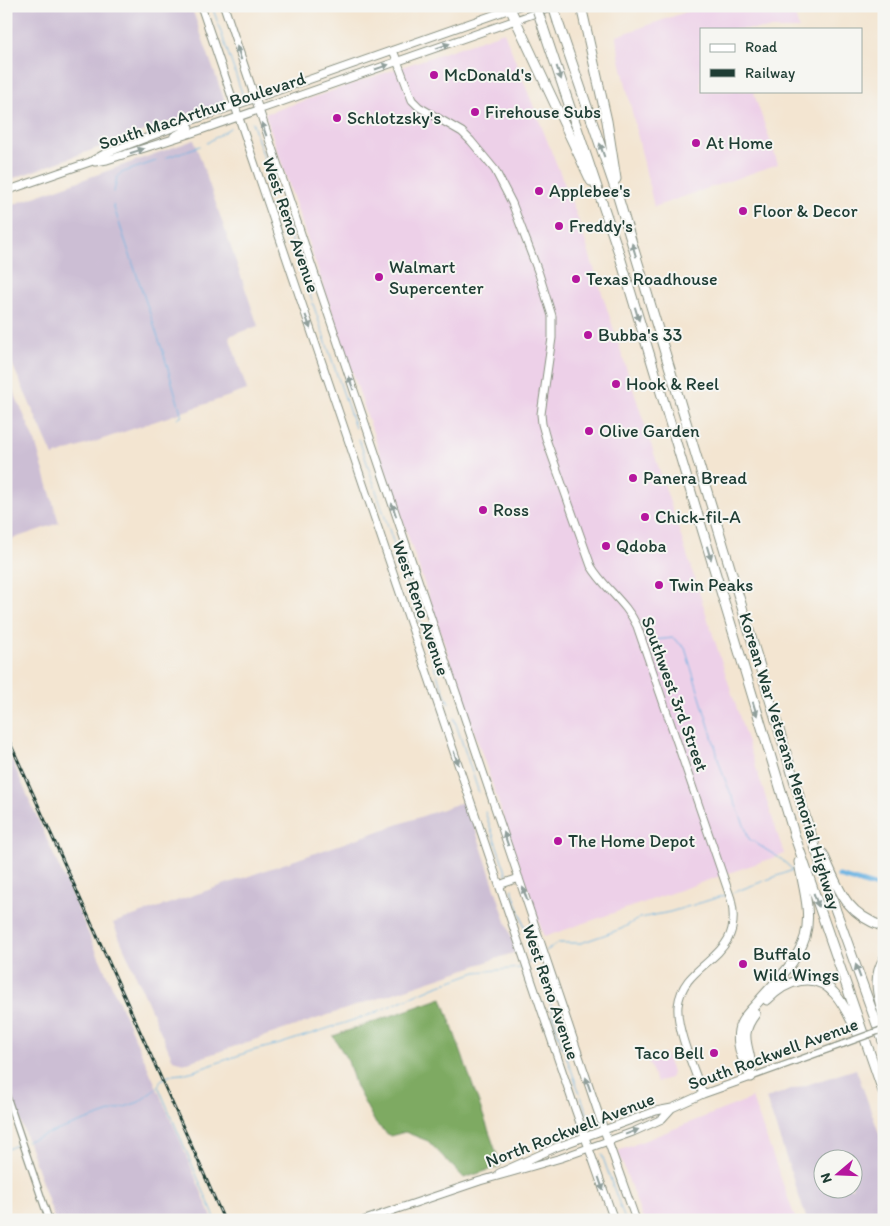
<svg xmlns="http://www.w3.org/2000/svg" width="890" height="1226" font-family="Itim,sans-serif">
  <rect width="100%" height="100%" fill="#f6f6f2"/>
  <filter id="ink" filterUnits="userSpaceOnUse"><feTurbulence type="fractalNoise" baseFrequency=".02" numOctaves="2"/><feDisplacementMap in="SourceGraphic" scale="10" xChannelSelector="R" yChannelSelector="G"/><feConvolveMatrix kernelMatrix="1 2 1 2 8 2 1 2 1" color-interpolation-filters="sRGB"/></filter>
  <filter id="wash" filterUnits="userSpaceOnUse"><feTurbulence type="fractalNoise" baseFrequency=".0096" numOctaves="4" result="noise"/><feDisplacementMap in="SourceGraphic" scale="20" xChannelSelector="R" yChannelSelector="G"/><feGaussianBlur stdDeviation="1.12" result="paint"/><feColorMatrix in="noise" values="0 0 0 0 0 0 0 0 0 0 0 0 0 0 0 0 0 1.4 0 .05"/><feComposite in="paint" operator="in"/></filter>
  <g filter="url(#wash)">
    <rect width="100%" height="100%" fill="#f3e5d1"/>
    <!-- built -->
    <path fill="#edd0e8" d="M 703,6 L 792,6 L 799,29 L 701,29 L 701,91 L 753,91 L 778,164 L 654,207 L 619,55 L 617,36 Z
      M 504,32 L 576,213 L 784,854 L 544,937 L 265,114 Z
      M 665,1053 L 672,1072 L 671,1076 L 670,1078 L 657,1082 L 647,1059 Z
      M 752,1098 L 796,1220 L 643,1220 L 618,1151 Z"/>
    <!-- industrial -->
    <path fill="#ccbed4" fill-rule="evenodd" d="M 6,6 L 191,6 L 225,102 L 6,181 Z
      M 194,140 L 258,326 L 229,336 L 247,390 L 53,456 L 6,350 L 6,207 Z
      M 6,374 L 34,438 L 59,523 L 6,541 Z
      M 6,747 L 180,1140 L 213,1220 L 55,1220 L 6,1079 Z
      M 466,801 L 516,952 L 185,1063 L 173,1060 L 113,923 Z
      M 856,1069 L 884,1147 L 884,1220 L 807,1220 L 766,1098 ZM 852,1158 L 852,1188 L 822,1188 L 822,1158 Z"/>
    <!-- forest -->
    <path fill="#7eaa62" stroke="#4e744b" d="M 442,998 L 501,1166 L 464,1178 L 428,1141 L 405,1132 L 390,1136 L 376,1124 L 356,1087 L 348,1061 L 333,1036 Z"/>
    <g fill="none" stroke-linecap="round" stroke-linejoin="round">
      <!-- stream -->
      <path stroke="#6ab3e2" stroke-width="1" d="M 212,6 L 242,93 L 242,97
        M 252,122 L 274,187
        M 207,143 L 230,128
        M 165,158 L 200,146
        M 114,192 L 117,177 L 121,173 L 156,161
        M 113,205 L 163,352 L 182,416 L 177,418
        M 283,215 L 355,428
        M 359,439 L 440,683 L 449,703
        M 654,640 L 673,638 L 685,648 L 716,749 C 721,779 740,809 749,839 L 781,859 L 793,870 L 732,893
        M 454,718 L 479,793
        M 485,812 L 507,875
        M 512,889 L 530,943
        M 546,951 L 558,943 L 581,943 L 621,929 L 640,918 L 670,912 L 726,895
        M 528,963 L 541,954
        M 539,969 L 545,986
        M 549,997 L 557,1031 L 591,1124
        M 159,1088 L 216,1220
        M 27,1141 L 139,1102 L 158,1087 L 161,1080 L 171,1075 L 182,1074 L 194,1071 L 251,1051 L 280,1044 L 372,1014 L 434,987 L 476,972 L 521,968 L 524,966
        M 6,1150 L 18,1144
        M 602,1155 L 625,1220"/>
      <!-- canal -->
      <path stroke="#6ab3e2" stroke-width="5" d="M 839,876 L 884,889"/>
    </g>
  </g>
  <g filter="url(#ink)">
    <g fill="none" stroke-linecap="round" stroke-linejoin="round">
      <!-- minor casing -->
      <g stroke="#899182" stroke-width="8">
        <path id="minor" d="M 751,1077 L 843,1044
          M 6,1094 L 49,1220"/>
      </g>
      <!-- major casing -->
      <g stroke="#899182" stroke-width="9">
        <path id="major" d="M 201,6 L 573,1103 L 614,1220
          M 224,6 L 604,1130 L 636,1220
          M 393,50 L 412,100 L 419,107 L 462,132 L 471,141 L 495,170 L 512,203 L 539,274 L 552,316 L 552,338 L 541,414 L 542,424 L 547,442 L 591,566 C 604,588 626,602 637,626 L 731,899 C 746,962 683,958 678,1006 C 676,1030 695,1071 703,1094
          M 174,136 L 189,128 L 188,122
          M 95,162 L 107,160 L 195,132 L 556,6
          M 6,191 L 90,162 L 104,154 L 188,122 L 519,6
          M 499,885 L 519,878
          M 499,1173 L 557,1147 L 656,1111 L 672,1108 L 703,1094 L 751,1077
          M 365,1220 L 480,1181 L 561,1158 L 633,1132 L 662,1119 L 672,1108"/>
      </g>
      <!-- highway casing -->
      <g stroke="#899182" stroke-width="11">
        <path id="highway" d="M 509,6 L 591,181
          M 581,6 L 607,121 L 616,179
          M 558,22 L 618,197 L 806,819 L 836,911 L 884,1044
          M 543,27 L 618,250 L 795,837 L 884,1094
          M 823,854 C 839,889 844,913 884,927
          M 884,959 C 872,978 878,997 884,1017
          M 767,1000 C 786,980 814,970 835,994 C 845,1005 852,1022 859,1036
          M 751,1070 C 751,1047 737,1037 755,1014
          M 751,1077 C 744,1063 736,1046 739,1030 C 741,1019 751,1010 758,1002 C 775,982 797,963 805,937 C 812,912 803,887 799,862"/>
      </g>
      <!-- minor -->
      <use href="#minor" stroke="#fff" stroke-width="5.5"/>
      <!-- major -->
      <use href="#major" stroke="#fff" stroke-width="7"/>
      <!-- highway -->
      <use href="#highway" stroke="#fff" stroke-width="9"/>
      <!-- rail casing -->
      <g stroke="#1f3d34" stroke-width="3">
        <path id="rail" d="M 6,734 L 197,1158 L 224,1220"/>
      </g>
      <!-- rail -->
      <use href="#rail" stroke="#f6f6f2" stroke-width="1" stroke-dasharray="4" stroke-linecap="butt"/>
      <!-- minor-bridge casing -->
      <g stroke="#899182" stroke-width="8" stroke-linecap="butt">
        <path id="minor-bridge" d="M 843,1044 L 884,1029"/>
      </g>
      <!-- highway-bridge casing -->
      <g stroke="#899182" stroke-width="11" stroke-linecap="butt">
        <path id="highway-bridge" d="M 536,6 L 543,27
          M 553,6 L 558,22"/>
      </g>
      <!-- minor-bridge -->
      <use href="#minor-bridge" stroke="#fff" stroke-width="5.5"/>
      <!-- highway-bridge -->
      <use href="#highway-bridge" stroke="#fff" stroke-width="9"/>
    </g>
    <!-- one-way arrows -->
    <defs><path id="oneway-solid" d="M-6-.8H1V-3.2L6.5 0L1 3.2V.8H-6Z" transform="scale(1.25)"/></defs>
    <g fill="#8f9e9a">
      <use href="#oneway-solid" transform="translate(443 46) rotate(-19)"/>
      <use href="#oneway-solid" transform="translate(239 53) rotate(-108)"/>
      <use href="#oneway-solid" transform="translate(382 67) rotate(-19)"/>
      <use href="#oneway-solid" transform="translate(559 73) rotate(71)"/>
      <use href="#oneway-solid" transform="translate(264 129) rotate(-109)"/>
      <use href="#oneway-solid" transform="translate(602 150) rotate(-109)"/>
      <use href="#oneway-solid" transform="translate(137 151) rotate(-18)"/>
      <use href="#oneway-solid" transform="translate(634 250) rotate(-107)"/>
      <use href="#oneway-solid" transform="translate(637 314) rotate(73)"/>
      <use href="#oneway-solid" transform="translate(308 322) rotate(70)"/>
      <use href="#oneway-solid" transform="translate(351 383) rotate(-109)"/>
      <use href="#oneway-solid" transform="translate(394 510) rotate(-109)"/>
      <use href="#oneway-solid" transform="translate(709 553) rotate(73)"/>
      <use href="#oneway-solid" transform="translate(755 709) rotate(73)"/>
      <use href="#oneway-solid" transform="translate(456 758) rotate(71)"/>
      <use href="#oneway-solid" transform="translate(506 839) rotate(-109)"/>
      <use href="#oneway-solid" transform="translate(525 894) rotate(-109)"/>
      <use href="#oneway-solid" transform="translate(816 900) rotate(71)"/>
      <use href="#oneway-solid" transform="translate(858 971) rotate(-110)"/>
      <use href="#oneway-solid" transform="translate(588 1084) rotate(-109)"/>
      <use href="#oneway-solid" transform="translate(632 1132) rotate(-21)"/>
      <use href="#oneway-solid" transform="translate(601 1184) rotate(71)"/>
    </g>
  </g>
  <!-- markers -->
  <g fill="#b5179e" stroke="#f6f6f2" stroke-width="2">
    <circle cx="434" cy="75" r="5"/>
    <circle cx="475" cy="112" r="5"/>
    <circle cx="337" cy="118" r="5"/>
    <circle cx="696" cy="143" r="5"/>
    <circle cx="539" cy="191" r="5"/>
    <circle cx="743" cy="211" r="5"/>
    <circle cx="559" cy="226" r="5"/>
    <circle cx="379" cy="277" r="5"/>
    <circle cx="576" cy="279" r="5"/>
    <circle cx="588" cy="335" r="5"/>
    <circle cx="616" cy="384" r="5"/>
    <circle cx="589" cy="431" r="5"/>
    <circle cx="633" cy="478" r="5"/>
    <circle cx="483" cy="510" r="5"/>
    <circle cx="645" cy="517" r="5"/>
    <circle cx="606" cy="546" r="5"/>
    <circle cx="659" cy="585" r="5"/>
    <circle cx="558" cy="841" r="5"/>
    <circle cx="743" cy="964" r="5"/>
    <circle cx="714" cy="1053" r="5"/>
  </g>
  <g text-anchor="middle" stroke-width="4" stroke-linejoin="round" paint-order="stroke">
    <!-- poi labels -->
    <g font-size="18" fill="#1f3d34" stroke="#f6f6f2" text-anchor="start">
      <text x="444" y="81">McDonald's</text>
      <text x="485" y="118">Firehouse Subs</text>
      <text x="347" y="124">Schlotzsky's</text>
      <text x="706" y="149">At Home</text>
      <text x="549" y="197">Applebee's</text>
      <text x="753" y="217">Floor &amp; Decor</text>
      <text x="569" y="232">Freddy's</text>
      <text x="389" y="273">Walmart<tspan x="389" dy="21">Supercenter</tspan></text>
      <text x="586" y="285">Texas Roadhouse</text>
      <text x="598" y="341">Bubba's 33</text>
      <text x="626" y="390">Hook &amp; Reel</text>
      <text x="599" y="437">Olive Garden</text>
      <text x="643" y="484">Panera Bread</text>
      <text x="493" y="516">Ross</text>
      <text x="655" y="523">Chick-fil-A</text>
      <text x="616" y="552">Qdoba</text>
      <text x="669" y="591">Twin Peaks</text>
      <text x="568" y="847">The Home Depot</text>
      <text x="753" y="960">Buffalo<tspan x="753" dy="21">Wild Wings</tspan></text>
      <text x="704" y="1059" text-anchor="end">Taco Bell</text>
    </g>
    <!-- street labels -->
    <g font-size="18" fill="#1f3d34" stroke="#f6f6f2">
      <text transform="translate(202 111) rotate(-18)" y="6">South MacArthur Boulevard</text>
      <text transform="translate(291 225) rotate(71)" y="6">West Reno Avenue</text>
      <text transform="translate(421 608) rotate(71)" y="6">West Reno Avenue</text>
      <text transform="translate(675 694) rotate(70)" y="6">Southwest 3rd Street</text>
      <text transform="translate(790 761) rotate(73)" y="6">Korean War Veterans Memorial Highway</text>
      <text transform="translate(551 992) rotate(71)" y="6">West Reno Avenue</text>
      <text transform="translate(773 1054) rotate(-20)" y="6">South Rockwell Avenue</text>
      <text transform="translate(570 1130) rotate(-21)" y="6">North Rockwell Avenue</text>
    </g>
  </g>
  <!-- margin -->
  <rect width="890" height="1226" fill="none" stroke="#f6f6f2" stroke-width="25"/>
  <!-- legend -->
  <rect x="700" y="28" width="162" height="65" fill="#f6f6f2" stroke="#a0aca6"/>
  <rect x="710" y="44" width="25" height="8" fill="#ffffff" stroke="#a0aca6"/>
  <text x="745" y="52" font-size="15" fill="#1f3d34">Road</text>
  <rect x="710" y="69" width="25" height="8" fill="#1f3d34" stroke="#a0aca6"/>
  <text x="745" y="78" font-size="15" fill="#1f3d34">Railway</text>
  <!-- north arrow -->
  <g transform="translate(838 1174) rotate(251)"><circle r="24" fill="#f6f6f2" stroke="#a0aca6"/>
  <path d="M0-4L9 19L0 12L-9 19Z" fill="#b5179e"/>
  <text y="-8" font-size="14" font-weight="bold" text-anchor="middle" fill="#1f3d34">N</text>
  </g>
</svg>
